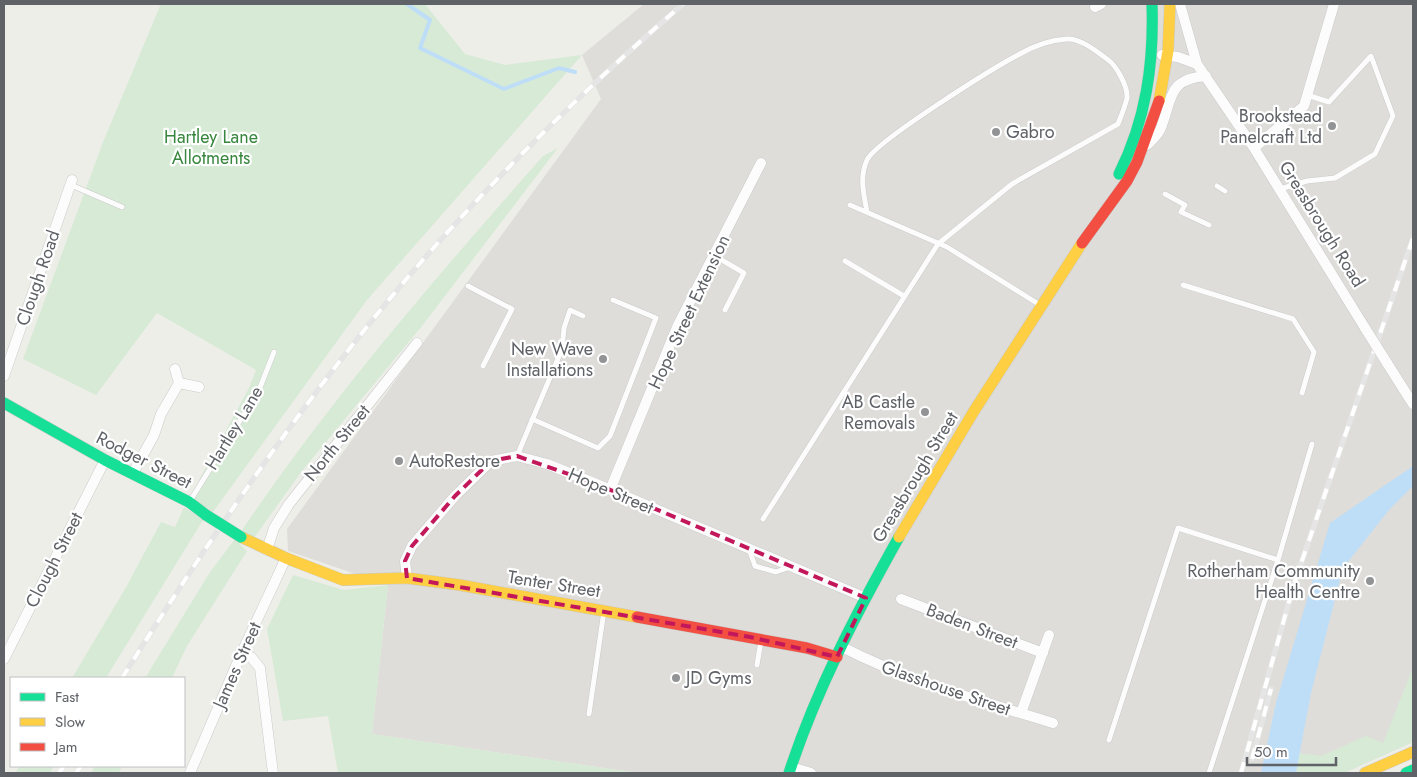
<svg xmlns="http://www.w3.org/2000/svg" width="1417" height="777" font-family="Jost,sans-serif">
  <rect width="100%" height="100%" fill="#eeeee9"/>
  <!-- industrial -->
  <path fill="#deddd9" d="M 644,4 L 1413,4 L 1413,742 L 1344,773 L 638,773 L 372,734 L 388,585 L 288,551 L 287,529 L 601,99 L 582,55 Z"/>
  <!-- green -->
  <path fill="#d7ead6" d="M 155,4 L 425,4 L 465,54 L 505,65 L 582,55 L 367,300 L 213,512 L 193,499 L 191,495 L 249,388 L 256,370 L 157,313 L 96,395 L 23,359 L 103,142 L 160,6 Z
    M 558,148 L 422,326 L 302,471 L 254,538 L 242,530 C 332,397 437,276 543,156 Z
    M 184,507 L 203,520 L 106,678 L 72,678 L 125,589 L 161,522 L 175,527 Z
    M 235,539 L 247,551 L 187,646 L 172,678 L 145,678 L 210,572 Z
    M 293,575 L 344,590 L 388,585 L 372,734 L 638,773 L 338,773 L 328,716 L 283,721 L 267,629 Z
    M 1412,670 L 1413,742 L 1344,773 L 1296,773 L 1299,753 L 1321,756 L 1366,736 L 1383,743 Z
    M 20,766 L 54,766 L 50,773 L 15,773 Z
    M 95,766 L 122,766 L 119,773 L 91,773 Z"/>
  <!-- water -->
  <path fill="#bedef8" d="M 1413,466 L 1413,486 L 1389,510 L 1343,568 L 1311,693 L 1296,773 L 1261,773 L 1276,703 L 1330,523 Z"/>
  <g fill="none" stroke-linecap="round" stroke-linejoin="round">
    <!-- stream -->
    <path stroke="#bedef8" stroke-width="4" d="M 407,4 L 430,20 L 420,48 L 504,89 L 559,68 L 575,72"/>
    <!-- lane casing -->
    <g stroke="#cacaca" stroke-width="6">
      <path id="lane" d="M 71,185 L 122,207
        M 1217,186 L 1225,191
        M 1280,189 L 1307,181 L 1335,178 L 1375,154 L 1393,116 L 1371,56 L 1329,102 L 1307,95
        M 1165,194 L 1185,205 L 1181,212 L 1209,225
        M 850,205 L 947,247 L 1040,305
        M 715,256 L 744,273 L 725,310
        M 845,261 L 904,296
        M 1183,285 L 1293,319 L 1314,352 L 1302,393
        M 468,286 L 512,309 L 483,366
        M 532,419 L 598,448 L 610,436 L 656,318 L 613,300
        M 517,456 L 562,349 L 564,328 L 570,310 L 583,316
        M 190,501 L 259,390 L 274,352
        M 763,519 L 938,244 L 1012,184 L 1118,124 C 1121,116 1125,107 1127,98 C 1128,86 1116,65 1107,59 C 1096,51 1080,38 1067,39 C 1050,40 1031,47 1016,56 C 992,69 876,141 867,160 C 859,177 864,195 867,212
        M 749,549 L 755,566 L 776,572 L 790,567
        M 757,665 L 761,641
        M 589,714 L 604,611
        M 1109,740 L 1178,528 L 1278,560 L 1312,444
        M 1209,773 L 1278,560"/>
    </g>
    <!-- street casing -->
    <g stroke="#cacaca" stroke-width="11">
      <path id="street" d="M 1180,4 L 1197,64 L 1254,148 L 1365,328
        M 1095,7 L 1101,4
        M 1162,55 L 1178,57 L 1197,64
        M 1147,145 C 1152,140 1157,136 1160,130 C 1173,100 1166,79 1206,76
        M 1254,148 L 1304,106 L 1334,4
        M 1387,363 L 1413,404
        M 175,369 L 179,383 L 199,387
        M 4,376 L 72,180
        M 133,473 L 154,435 L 161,414 L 179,383
        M 610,490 L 678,325 L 761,163
        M 267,550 L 274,528 L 289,504 L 417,343
        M 407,578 L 405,561 L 412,546 L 455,496 L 491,461 L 517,456 L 547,464 L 594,483 L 866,598
        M 901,599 L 1043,653
        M 842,647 C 908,681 981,701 1053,723
        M 242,652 L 251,657 L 260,668 L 273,773
        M 4,659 L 105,460
        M 1021,713 L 1049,635
        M 791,767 L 811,773
        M 190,773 L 242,652 L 286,558"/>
    </g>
    <!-- fast casing -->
    <g stroke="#cacaca" stroke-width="12">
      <path id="fast" d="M 1119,174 C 1146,120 1154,64 1152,4
        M 4,403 L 105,460 L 189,502 L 206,515
        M 789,773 C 816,690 857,612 899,537
        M 1406,773 L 1413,770"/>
    </g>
    <!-- slow casing -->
    <g stroke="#cacaca" stroke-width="12">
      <path id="slow" d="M 1159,101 L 1168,51 L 1170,4
        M 241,537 L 286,558 L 343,580 L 407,578 L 460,585 L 637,617
        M 899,537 L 974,411 L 1082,243
        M 1365,773 L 1413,752"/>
    </g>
    <!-- jam casing -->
    <g stroke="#cacaca" stroke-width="12">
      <path id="jam" d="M 1082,243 L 1127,181 L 1137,162 L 1159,101
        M 637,617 L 807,648 L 837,657"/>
    </g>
    <!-- lane -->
    <use href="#lane" stroke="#fcfcfc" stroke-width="5"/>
    <!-- street -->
    <use href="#street" stroke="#fcfcfc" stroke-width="10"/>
    <!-- fast -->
    <use href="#fast" stroke="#16e098" stroke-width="11"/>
    <!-- slow -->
    <use href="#slow" stroke="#ffcf43" stroke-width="11"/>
    <!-- jam -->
    <use href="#jam" stroke="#f24e42" stroke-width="11"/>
    <!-- rail casing -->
    <g stroke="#e4e5e4" stroke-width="5.5">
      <path id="rail" d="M 122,678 C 217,527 317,379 436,245 C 513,159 596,79 683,4
        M 1252,759 L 1271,689
        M 59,773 L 64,766
        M 76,773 L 81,766
        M 1241,773 L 1294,584 L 1413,238"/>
    </g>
    <!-- rail -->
    <use href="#rail" stroke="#fff" stroke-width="4" stroke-dasharray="11" stroke-linecap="butt"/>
    <!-- street-bridge casing -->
    <g stroke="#cacaca" stroke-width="11" stroke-linecap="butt">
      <path id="street-bridge" d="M 1365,328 L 1387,363"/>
    </g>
    <!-- fast-bridge casing -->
    <g stroke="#cacaca" stroke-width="12" stroke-linecap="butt">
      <path id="fast-bridge" d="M 206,515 L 241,537"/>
    </g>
    <!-- street-bridge -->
    <use href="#street-bridge" stroke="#fcfcfc" stroke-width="10"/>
    <!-- fast-bridge -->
    <use href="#fast-bridge" stroke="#16e098" stroke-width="11"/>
  </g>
  <!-- marked area -->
  <path fill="none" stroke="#c2185b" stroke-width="4" stroke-dasharray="10 6" stroke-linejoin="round" d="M 517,456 L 594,483 L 866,598 L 837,657 L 750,637 L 407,578 L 405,561 L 412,546 L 455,496 L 491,461 Z"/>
  <!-- markers -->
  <g fill="#919394" stroke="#fff" stroke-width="2">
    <circle cx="1332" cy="126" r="5"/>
    <circle cx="996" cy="132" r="5"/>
    <circle cx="603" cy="359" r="5"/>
    <circle cx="925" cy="412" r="5"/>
    <circle cx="399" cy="461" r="5"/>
    <circle cx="1370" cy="581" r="5"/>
    <circle cx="676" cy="678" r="5"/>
  </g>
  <g text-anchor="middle" stroke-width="4.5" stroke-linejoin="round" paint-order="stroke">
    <!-- poi labels -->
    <g font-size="18" fill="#5f6267" stroke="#fff" text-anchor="end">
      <text x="1322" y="122">Brookstead<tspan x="1322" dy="21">Panelcraft Ltd</tspan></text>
      <text x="1006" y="138" text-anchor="start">Gabro</text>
      <text x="593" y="355">New Wave<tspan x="593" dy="21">Installations</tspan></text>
      <text x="915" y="408">AB Castle<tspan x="915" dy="21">Removals</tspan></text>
      <text x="409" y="467" text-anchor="start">AutoRestore</text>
      <text x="1360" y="577">Rotherham Community<tspan x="1360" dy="21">Health Centre</tspan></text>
      <text x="686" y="684" text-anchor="start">JD Gyms</text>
    </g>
    <!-- park labels -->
    <g font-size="18" fill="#37863d" stroke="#fff">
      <text x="211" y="143">Hartley Lane<tspan x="211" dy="21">Allotments</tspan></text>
    </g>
    <!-- street labels -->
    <g font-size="18" fill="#5f6267" stroke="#fff">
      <text transform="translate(1322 224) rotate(58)" y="6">Greasbrough Road</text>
      <text transform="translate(38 278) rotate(-71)" y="6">Clough Road</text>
      <text transform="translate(689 312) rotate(-65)" y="6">Hope Street Extension</text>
      <text transform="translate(234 428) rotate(-59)" y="6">Hartley Lane</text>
      <text transform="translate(337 443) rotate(-51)" y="6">North Street</text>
      <text transform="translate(144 460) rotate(27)" y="6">Rodger Street</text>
      <text transform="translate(915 477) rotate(-59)" y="6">Greasbrough Street</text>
      <text transform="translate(611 491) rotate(23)" y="6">Hope Street</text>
      <text transform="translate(54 560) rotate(-63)" y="6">Clough Street</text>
      <text transform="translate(554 584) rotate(9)" y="6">Tenter Street</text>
      <text transform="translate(972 626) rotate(21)" y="6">Baden Street</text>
      <text transform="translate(237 665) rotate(-66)" y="6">James Street</text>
      <text transform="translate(946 688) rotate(19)" y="6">Glasshouse Street</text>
    </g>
  </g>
  <!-- border -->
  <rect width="1417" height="777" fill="none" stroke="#5f6267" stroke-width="10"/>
  <!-- legend -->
  <rect x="10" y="677" width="175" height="90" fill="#ffffff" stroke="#bfc0c2"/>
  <rect x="20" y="693" width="25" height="8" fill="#16e098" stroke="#bfc0c2"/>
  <text x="55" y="702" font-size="15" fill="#5f6267">Fast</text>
  <rect x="20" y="718" width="25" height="8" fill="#ffcf43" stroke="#bfc0c2"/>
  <text x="55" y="727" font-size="15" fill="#5f6267">Slow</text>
  <rect x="20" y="743" width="25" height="8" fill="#f24e42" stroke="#bfc0c2"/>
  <text x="55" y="752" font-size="15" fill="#5f6267">Jam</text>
  <!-- scale -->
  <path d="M1247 757v8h89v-8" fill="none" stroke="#5f6267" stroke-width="2.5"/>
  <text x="1254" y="757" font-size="15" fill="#5f6267" stroke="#ffffff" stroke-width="4" paint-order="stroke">50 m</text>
</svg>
